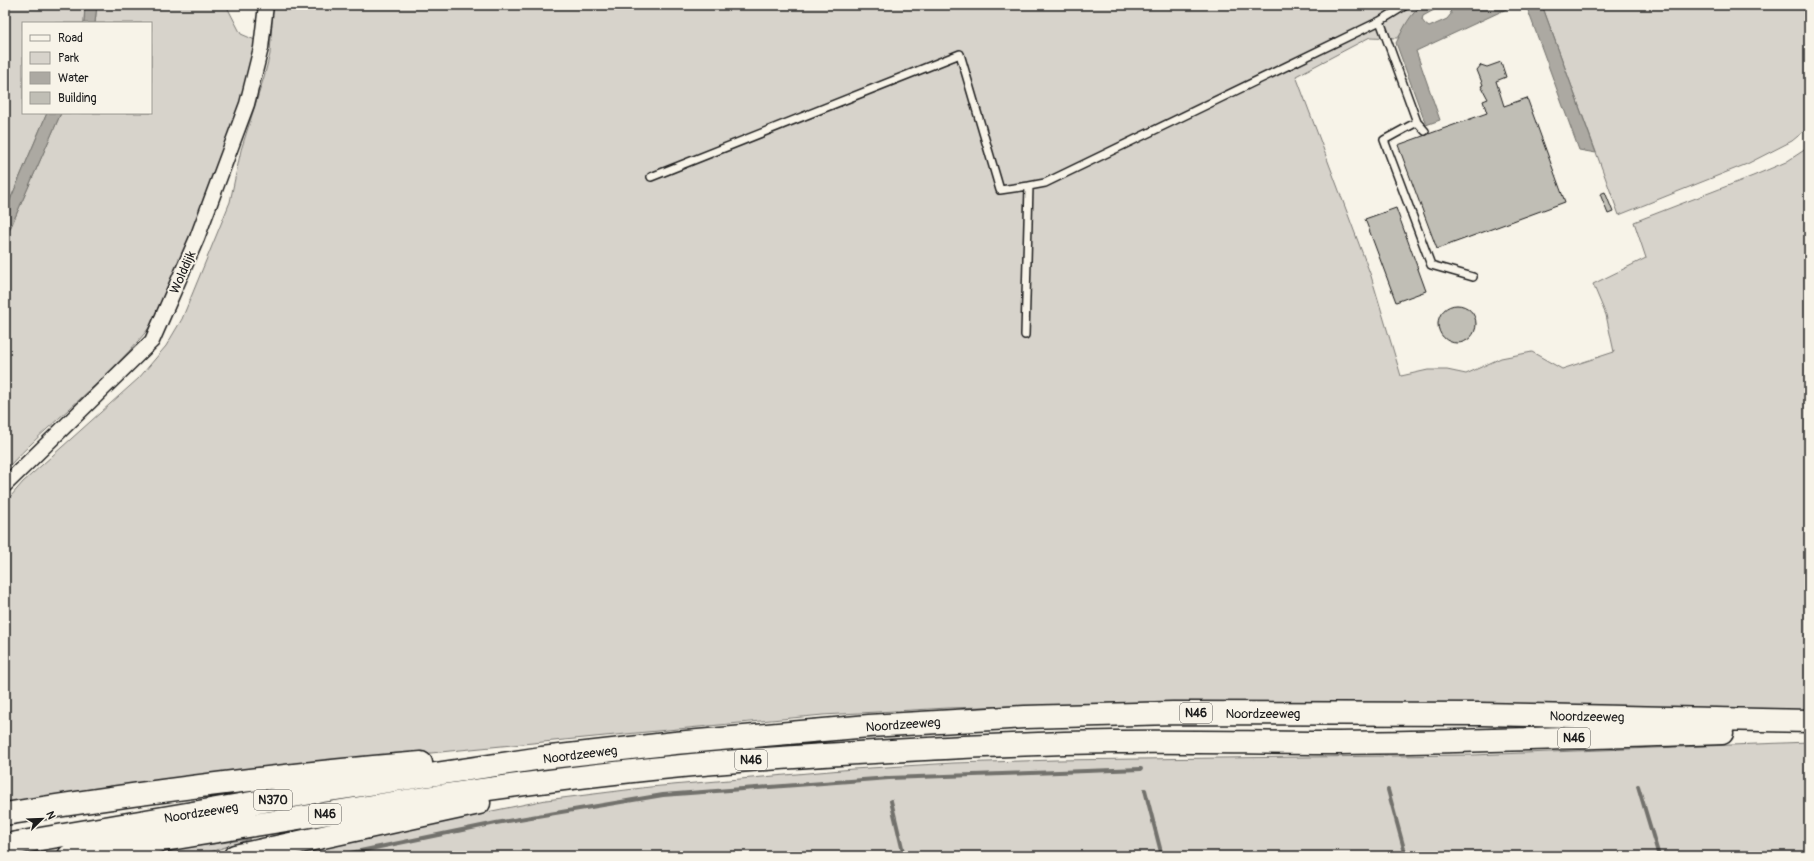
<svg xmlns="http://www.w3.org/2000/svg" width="1814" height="861" font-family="Pangolin,sans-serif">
  <rect width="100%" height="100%" fill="#f7f3e8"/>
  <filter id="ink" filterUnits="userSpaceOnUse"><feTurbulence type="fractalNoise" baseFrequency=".025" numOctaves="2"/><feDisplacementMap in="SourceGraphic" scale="8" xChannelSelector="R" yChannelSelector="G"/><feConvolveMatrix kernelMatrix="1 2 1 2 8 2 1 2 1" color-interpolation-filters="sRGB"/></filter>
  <g filter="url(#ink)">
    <!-- green -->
    <path fill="#d7d3cb" stroke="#7a7874" d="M 5,5 L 85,5 L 84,23 L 23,23 L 23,113 L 47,113 L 5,212 Z
      M 97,5 L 226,5 L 241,34 L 255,40 C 252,75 239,109 227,141 C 214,178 200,215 185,251 C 173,279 164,309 145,333 C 104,383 50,422 5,470 L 5,240 L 61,113 L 151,113 L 151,23 L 95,23 Z
      M 273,5 L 1424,5 L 1418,8 L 1398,38 L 1370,37 L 1296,76 L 1371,276 L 1401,376 L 1428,370 L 1447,370 L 1466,374 L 1501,358 L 1532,352 L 1562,369 L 1614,352 L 1606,315 L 1593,284 L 1646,258 L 1634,222 L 1753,176 L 1786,162 L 1809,147 L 1809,711 L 1264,702 L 1158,702 L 948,708 L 823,715 L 450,751 L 224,775 L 5,806 L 5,503 L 23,482 L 139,378 L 166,346 L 182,319 L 230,202 L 241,150 L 264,77 L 270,54 Z
      M 1542,5 L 1809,5 L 1809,127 L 1792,141 L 1747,164 L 1619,215 Z
      M 1809,742 L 1809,856 L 271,856 L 546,800 L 650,787 L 853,769 L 954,763 L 1056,760 L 1473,755 Z
      M 250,839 L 198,856 L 126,856 L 139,854 Z"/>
    <!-- water -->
    <path fill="#aca9a2" stroke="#72716c" d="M 85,5 L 97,5 L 95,23 L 84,23 Z
      M 1424,5 L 1443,5 L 1423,16 L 1422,20 L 1425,24 L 1429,27 L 1447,19 L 1451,14 L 1450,9 L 1444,5 L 1515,5 L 1416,51 L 1440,120 L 1426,125 L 1396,43 C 1403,30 1410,12 1424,5 Z
      M 1526,5 L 1542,5 L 1596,153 L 1579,150 Z
      M 47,113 L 61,113 L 5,240 L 5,212 Z"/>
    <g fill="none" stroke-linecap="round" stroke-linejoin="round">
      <!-- stream -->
      <path stroke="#72716c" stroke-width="4" d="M 1638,786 L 1659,856
        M 1145,790 L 1162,856
        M 1388,790 L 1406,856
        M 891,801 L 904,856
        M 336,856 L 496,823 L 663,795 L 889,778 L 1141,769"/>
    </g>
    <!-- building -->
    <path fill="#c0beb5" stroke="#1c1c1c" d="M 1501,62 L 1506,77 L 1496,81 L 1504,106 L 1527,98 L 1565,202 L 1437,249 L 1398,145 L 1487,113 L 1483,101 L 1488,99 L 1481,86 L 1483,85 L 1477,70 L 1481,65 L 1487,67 Z
      M 1605,192 L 1613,212 L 1608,214 L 1600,194 Z
      M 1396,208 L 1426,291 L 1396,302 L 1365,219 Z
      M1438 324a19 19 0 1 1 38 0a19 19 0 1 1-38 0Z"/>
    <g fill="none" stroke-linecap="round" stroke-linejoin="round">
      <!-- service casing -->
      <g stroke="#1c1c1c" stroke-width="10">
        <path id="service" d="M 1380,21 L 1406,5
          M 1417,122 L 1384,140 L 1431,265 L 1473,277
          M 651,177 L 960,54 L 1000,190 L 1029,186
          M 1025,335 L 1029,186 L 1045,183 L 1380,21 L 1417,122 L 1425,131"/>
      </g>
      <!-- minor casing -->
      <g stroke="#1c1c1c" stroke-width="17">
        <path id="minor" d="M 5,485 L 152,341 L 197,238 L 247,104 L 261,48 L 266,5"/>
      </g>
      <!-- trunk casing -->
      <g stroke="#1c1c1c" stroke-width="25">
        <path id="trunk" d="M 5,814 C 143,792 282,774 421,763
          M 5,845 L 323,791 L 542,758 L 675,743 L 869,726 L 1025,717 L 1173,713 L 1480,714 L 1809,721
          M 69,856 C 291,819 513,779 738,761 C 862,752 988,744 1113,742 C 1188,741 1263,743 1338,743 C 1466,742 1594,737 1722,733
          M 235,856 L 479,803"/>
      </g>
      <!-- service -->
      <use href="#service" stroke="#f7f3e8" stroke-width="7"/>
      <!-- minor -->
      <use href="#minor" stroke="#f7f3e8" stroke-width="14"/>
      <!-- trunk -->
      <use href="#trunk" stroke="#f7f3e8" stroke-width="22"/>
    </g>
  </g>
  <g text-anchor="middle" stroke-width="4" stroke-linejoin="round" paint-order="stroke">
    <!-- shield labels -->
    <g fill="#f7f3e8" stroke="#5e5c59" stroke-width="1">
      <rect x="1180" y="703" width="32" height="20" rx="3"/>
      <rect x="1558" y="728" width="32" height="20" rx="3"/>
      <rect x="735" y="750" width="32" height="20" rx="3"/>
      <rect x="254" y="790" width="38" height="20" rx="3"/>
      <rect x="309" y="804" width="32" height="20" rx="3"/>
    </g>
    <g font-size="12" font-weight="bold" fill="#1c1c1c">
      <text x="1196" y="717">N46</text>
      <text x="1574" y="742">N46</text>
      <text x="751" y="764">N46</text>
      <text x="273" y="804">N370</text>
      <text x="325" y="818">N46</text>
    </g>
    <!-- street labels -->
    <g font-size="13" fill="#1c1c1c" stroke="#f7f3e8">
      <text transform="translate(182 272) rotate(-66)" y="5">Wolddijk</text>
      <text x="1263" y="718">Noordzeeweg</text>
      <text transform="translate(1587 716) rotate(1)" y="5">Noordzeeweg</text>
      <text transform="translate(903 724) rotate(-4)" y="5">Noordzeeweg</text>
      <text transform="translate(580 754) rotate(-7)" y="5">Noordzeeweg</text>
      <text transform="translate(201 812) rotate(-9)" y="5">Noordzeeweg</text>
    </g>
  </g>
  <!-- margin -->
  <rect width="1814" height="861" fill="none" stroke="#f7f3e8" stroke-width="20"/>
  <rect x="10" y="10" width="1794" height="841" fill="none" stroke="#1c1c1c" stroke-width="1.5" filter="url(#ink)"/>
  <!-- legend -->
  <rect x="22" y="22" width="130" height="92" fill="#f7f3e8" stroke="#9f9d96"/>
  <rect x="30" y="35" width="20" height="6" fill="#f7f3e8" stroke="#9f9d96"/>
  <text x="58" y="42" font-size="12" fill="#1c1c1c">Road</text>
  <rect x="30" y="52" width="20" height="12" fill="#d7d3cb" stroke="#9f9d96"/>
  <text x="58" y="62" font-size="12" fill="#1c1c1c">Park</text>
  <rect x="30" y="72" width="20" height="12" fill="#aca9a2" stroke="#9f9d96"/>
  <text x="58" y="82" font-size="12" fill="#1c1c1c">Water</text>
  <rect x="30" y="92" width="20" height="12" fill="#c0beb5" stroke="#9f9d96"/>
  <text x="58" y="102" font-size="12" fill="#1c1c1c">Building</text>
  <!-- north arrow -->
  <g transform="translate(42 819) rotate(67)" stroke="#f7f3e8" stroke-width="3" paint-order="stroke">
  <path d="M0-3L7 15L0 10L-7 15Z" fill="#1c1c1c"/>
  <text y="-6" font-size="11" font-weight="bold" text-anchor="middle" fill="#1c1c1c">N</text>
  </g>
</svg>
